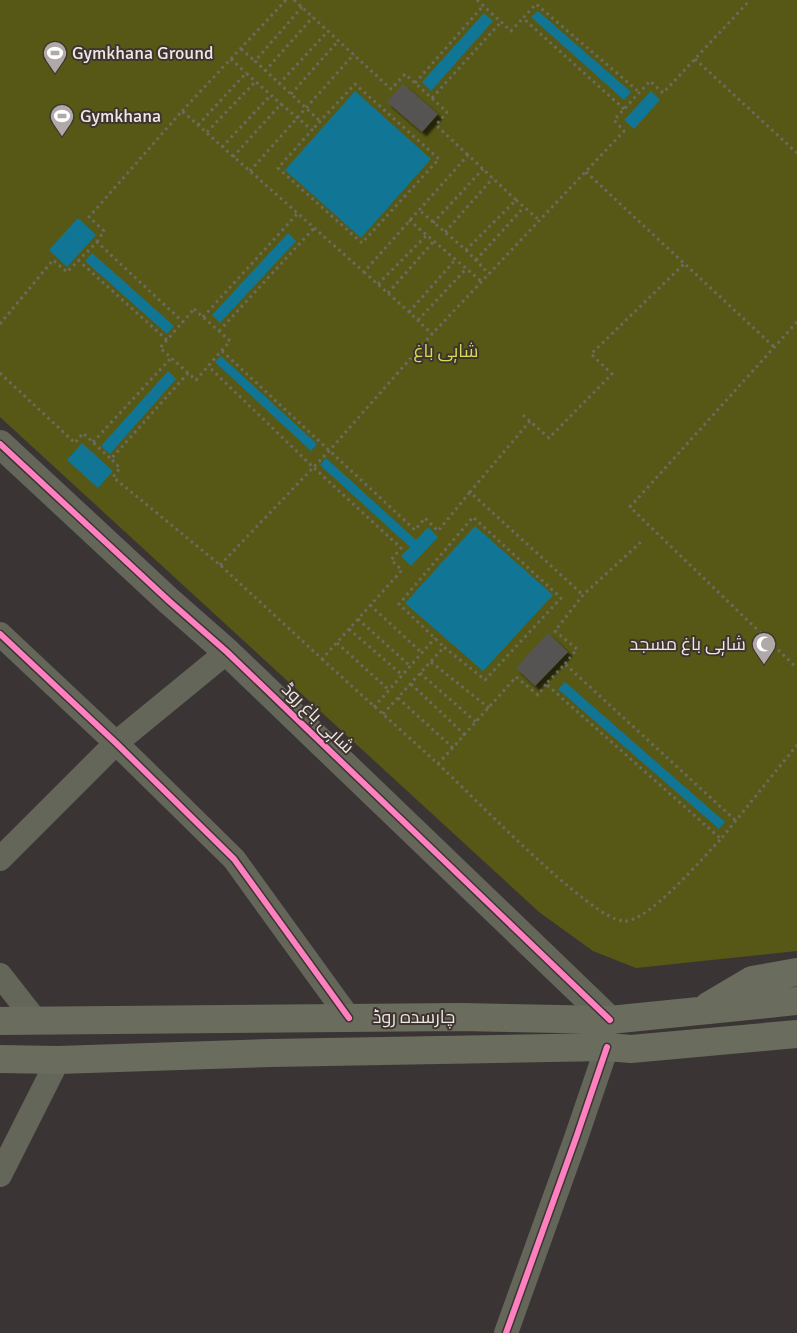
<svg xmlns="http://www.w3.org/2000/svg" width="797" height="1333" font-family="Signika,Cairo,sans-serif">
  <defs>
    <filter id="shadow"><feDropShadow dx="4.5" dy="4.5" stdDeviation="1" flood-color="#0009"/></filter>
  </defs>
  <rect width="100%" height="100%" fill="#3a3534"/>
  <!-- green -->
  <path fill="#575815" d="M 0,0 L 797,0 L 797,951 L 636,968 L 593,951 L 539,912 L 0,417 Z"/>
  <!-- water -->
  <path fill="#117595" d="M 538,11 L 631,92 L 624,100 L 531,17 Z
    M 484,13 L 493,21 L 431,91 L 422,82 Z
    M 355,91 L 431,159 L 361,238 L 285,170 Z
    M 651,91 L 660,100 L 634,129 L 624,120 Z
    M 78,218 L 96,235 L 67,267 L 49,250 Z
    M 288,233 L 296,241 L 220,323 L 212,315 Z
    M 92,253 L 174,326 L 167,334 L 85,261 Z
    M 221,356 L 317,444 L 311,451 L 215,362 Z
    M 168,371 L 176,379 L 110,454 L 101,446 Z
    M 82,443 L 113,471 L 98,488 L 67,460 Z
    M 326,458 L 416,540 L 428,527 L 438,537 L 411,566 L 401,556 L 410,547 L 320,465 Z
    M 475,526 L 553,595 L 483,671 L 405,603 Z
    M 565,682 L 725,822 L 719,829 L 558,689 Z"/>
  <!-- building -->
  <path fill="#575353" filter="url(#shadow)" d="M 403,84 L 438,114 L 422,132 L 387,102 Z
    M 548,633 L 568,652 L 535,686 L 516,668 Z"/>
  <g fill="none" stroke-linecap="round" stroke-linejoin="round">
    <!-- path -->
    <path stroke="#6b6b64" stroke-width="3" stroke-dasharray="2.5 4" stroke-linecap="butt" d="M 294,0 L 391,89 L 405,74 L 447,112 L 436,125 L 468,155
      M 477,0 L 511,31 L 523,18
      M 302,7 L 255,61 L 320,121
      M 241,49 L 255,61
      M 231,59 L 246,73
      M 695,59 L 797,153
      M 265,71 L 313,17
      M 415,83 L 483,6
      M 279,84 L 328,31
      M 291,94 L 339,40
      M 432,98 L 501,22
      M 624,109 L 523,18 L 536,4 L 639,92
      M 182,111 L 286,0
      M 198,125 L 246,73 L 281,104
      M 207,132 L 256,81
      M 222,147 L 271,95
      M 233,157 L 281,104 L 312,130 L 278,168 L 362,243 L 439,159 L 355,84 L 312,130
      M 250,171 L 354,54
      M 586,172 L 774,347
      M 516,200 L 539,220
      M 409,220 L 482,282
      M 433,223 L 483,169
      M 445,232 L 493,178
      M 97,242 L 104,231 L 89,217 L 182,111 L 364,272 L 468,155 L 516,200 L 466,250 L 419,210
      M 466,250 L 489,274
      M 78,260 L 167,340
      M 476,260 L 524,207
      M 364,272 L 409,312 L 432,334
      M 378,284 L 427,235
      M 388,293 L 434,241
      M 194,309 L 230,341 L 196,380 L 160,348 Z
      M 409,312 L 456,259
      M 203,317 L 298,213
      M 418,320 L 467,268
      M 797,322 L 630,507 L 797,668
      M 0,324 L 53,260 L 67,272 L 97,242 L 183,322
      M 219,331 L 315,227
      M 222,351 L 415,530 L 425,518 L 438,531 L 470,492
      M 0,373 L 75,443 L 83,433 L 111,459
      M 188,373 L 111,459 L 120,468 L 113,477 L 220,565 L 322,659 L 402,570 L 391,560 L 401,548 L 313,467 L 208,366
      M 523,415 L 549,438 L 612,374 L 591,354 L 684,264
      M 530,421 L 470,492 L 583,595
      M 93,442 L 171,358
      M 220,565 L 329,451 L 432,334 L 624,131 L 614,120 L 650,81 L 663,93 L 750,0
      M 370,605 L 422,653
      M 358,619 L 410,666
      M 349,629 L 402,675
      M 337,643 L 389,690
      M 322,659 C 360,694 399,728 437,763 C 468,791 592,921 624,921 C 649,922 703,857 721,839
      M 431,662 L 489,708
      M 565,664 L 577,649 L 555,631 L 583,595 L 641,542
      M 420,673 L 476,722
      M 411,684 L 465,735
      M 398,698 L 453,748
      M 374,707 L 435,638
      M 383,714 L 444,647 L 485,680 L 561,598 L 473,517 L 399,604 L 444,647
      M 438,764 L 516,677 L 538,695 L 546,684
      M 735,820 L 565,664 L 546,684 L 721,839 L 797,745"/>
    <!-- street -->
    <path stroke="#64665a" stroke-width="24" d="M 0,634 L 116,743 L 234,859 L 349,1018
      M 0,859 L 116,743 L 227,652
      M 0,975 L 36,1021
      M 0,1175 L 58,1060
      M 506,1333 L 576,1138 L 607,1047"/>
    <!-- secondary -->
    <path stroke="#646659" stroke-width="28" d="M 0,444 L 169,601 L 227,652 L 610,1020"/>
    <!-- primary -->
    <path stroke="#6a6d5d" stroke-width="28" d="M 708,1006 L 752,980 L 797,972
      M 0,1021 L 461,1017 L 610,1020 L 797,1001
      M 0,1059 L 58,1060 L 271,1053 L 607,1047 L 631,1049 L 797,1034"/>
    <!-- cycleway casing -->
    <g stroke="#3e3430" stroke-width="9">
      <path id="cycleway" d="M 0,444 L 169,601 L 227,652 L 610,1020
        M 0,634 L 116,743 L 234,859 L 349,1018
        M 506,1333 L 576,1138 L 607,1047"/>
    </g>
    <!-- cycleway -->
    <use href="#cycleway" stroke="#ff80c0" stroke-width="6"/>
  </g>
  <!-- icons -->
  <defs>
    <g id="stadium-pin" transform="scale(1.25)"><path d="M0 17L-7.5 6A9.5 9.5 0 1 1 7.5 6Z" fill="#afa9a7" stroke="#3e3430"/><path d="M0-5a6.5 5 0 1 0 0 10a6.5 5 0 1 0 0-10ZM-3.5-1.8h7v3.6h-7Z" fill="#fff"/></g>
    <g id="mosque-pin" transform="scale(1.25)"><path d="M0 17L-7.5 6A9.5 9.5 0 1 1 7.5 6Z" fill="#afa9a7" stroke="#3e3430"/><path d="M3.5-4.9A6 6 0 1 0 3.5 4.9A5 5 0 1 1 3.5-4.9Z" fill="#fff"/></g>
  </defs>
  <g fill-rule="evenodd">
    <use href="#stadium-pin" x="55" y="53"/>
    <use href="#stadium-pin" x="62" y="116"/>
    <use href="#mosque-pin" x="764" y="644"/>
  </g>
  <g text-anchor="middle" stroke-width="4" stroke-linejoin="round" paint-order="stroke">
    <!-- poi labels -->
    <g font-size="18" fill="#eee8e5" stroke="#3e3430" text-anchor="start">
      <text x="72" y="59">Gymkhana Ground</text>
      <text x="80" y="122">Gymkhana</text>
      <text x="746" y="650" text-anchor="end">شاہی باغ مسجد</text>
    </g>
    <!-- park labels -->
    <g font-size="18" fill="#d8dc51" stroke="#3e3430">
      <text x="446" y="357">شاہی باغ</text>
    </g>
    <!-- street labels -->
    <g font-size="18" fill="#eee8e5" stroke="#3e3430">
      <text transform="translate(318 718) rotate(44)" y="6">شاہی باغ روڈ</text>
      <text x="414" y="1023">چارسدہ روڈ</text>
    </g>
  </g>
</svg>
